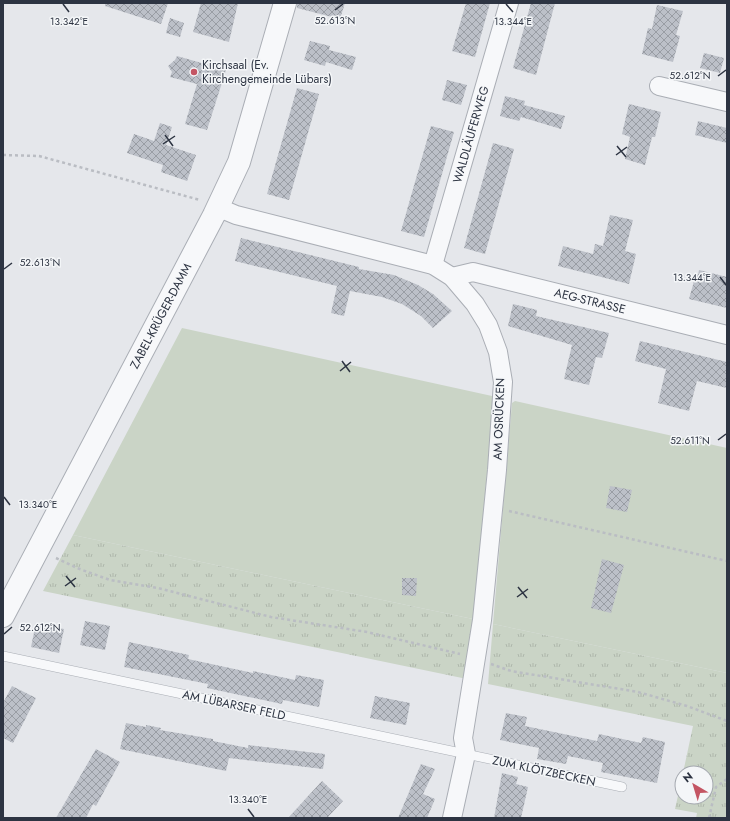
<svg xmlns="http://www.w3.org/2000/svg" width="730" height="821" font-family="Jost,sans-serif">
  <defs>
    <pattern id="grass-tufts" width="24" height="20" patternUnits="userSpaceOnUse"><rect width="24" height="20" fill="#cad4c6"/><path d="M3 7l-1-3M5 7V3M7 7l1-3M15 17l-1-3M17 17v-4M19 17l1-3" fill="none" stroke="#aeb7ab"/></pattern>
    <pattern id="building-cross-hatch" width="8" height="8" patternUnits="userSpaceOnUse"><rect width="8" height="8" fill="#bcc0c8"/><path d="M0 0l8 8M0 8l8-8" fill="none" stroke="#999da4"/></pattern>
  </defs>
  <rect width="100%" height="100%" fill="#e5e7eb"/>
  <!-- grass -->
  <path fill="url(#grass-tufts)" d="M 73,535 L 473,619 L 467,679 L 43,591 Z
    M 493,624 L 727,673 L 727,818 L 696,818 L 697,813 L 675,809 L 682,778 L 682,797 L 706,797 L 706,773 L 683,773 L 693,726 L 488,684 Z"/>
  <!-- garden -->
  <path fill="#cad4c6" d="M 182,328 L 492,396 L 494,400 L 473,619 L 73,535 Z
    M 515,401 L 727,448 L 727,673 L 493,624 L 512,403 Z"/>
  <!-- building -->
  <path fill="url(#building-cross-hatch)" d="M 105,3 L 168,3 L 161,24 L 105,6 Z
    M 201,3 L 238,3 L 229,42 L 193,32 Z
    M 297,3 L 345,3 L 340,19 L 297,8 Z
    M 466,3 L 490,3 L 475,57 L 452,51 Z
    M 531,3 L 555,3 L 536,75 L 513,68 Z
    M 657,5 L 683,11 L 676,35 L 680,36 L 673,62 L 642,54 L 648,28 L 652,29 Z
    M 170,18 L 184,23 L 180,37 L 166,33 Z
    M 310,41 L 330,46 L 329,50 L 356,57 L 352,70 L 326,62 L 325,66 L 304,60 Z
    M 704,53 L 724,58 L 720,73 L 700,68 Z
    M 177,56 L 226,70 L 207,130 L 185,124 L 197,84 L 170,77 L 172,72 L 168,66 L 175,60 Z
    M 447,80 L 467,85 L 461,105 L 442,100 Z
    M 297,88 L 319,94 L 289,200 L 267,194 Z
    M 505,96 L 525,101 L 524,105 L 565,116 L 561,129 L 521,117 L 519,121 L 500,116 Z
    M 629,104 L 661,112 L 655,137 L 652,137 L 645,165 L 625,159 L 630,137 L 622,134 Z
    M 698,121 L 727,128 L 727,143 L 695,135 Z
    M 160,123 L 172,127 L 166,145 L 196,155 L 187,181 L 161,172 L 163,165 L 127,153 L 134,134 L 154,141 Z
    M 431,126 L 454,132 L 424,237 L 401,231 Z
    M 493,143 L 514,149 L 485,254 L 464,248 Z
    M 610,215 L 633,220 L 625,251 L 636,254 L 629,284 L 558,266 L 563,246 L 593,254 L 595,244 L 603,246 Z
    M 241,238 L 359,267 L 359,269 L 394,275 L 418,285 L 433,294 L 452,311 L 433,328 L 421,316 L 402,304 L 382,297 L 350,291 L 344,316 L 331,313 L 337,286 L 235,261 Z
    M 699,270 L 727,277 L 727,308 L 689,299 L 696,274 L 698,275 Z
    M 513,304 L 537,310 L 536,316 L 609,333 L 602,358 L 596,357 L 589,385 L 564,379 L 572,345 L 508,326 Z
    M 640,341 L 727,362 L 727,388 L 697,381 L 689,411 L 658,403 L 666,369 L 635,361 Z
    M 610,486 L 632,490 L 627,512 L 606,508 Z
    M 602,559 L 624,565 L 611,613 L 591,608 Z
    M 402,578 L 417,578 L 416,596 L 402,595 Z
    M 85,621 L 110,626 L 105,650 L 80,645 Z
    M 36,623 L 64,629 L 59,653 L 31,647 Z
    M 129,642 L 189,655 L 188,659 L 253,673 L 253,671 L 295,680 L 296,675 L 324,680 L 319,707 L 283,700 L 282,704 L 207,688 L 208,684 L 124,667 Z
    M 12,686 L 36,698 L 13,743 L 3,738 L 3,703 Z
    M 375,696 L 410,703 L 406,725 L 370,718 Z
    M 506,713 L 527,717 L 525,726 L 597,741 L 599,734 L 641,743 L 643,737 L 665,742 L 657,783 L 601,772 L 603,763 L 568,756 L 566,764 L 537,759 L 539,748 L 500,740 Z
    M 126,723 L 146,727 L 146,725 L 161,728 L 160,730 L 213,739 L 213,741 L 248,748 L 248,745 L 325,754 L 323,769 L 229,758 L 226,771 L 120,749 Z
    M 96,749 L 120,762 L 96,806 L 93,804 L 86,818 L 56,818 Z
    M 421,764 L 435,769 L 423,794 L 435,799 L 427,818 L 398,818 Z
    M 502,773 L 518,777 L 516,784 L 528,787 L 521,818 L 494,818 Z
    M 322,781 L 343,801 L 327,818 L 288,818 Z"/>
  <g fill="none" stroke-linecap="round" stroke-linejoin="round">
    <!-- service casing -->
    <g stroke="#aaaeb5" stroke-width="10">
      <path id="service" d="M 3,656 L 622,787"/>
    </g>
    <!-- minor casing -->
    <g stroke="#aaaeb5" stroke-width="20">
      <g id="minor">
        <path d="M 659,86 L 727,102"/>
        <path d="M 217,207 L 236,215 L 433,265 L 452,277 L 475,304 L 488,325 L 498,352 L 503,382 L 497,470 L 482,620 L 463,738 L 466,754 L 452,818"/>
        <path id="s1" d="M 433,265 L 509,3"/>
        <path id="s2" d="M 452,277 L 473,272 L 727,335"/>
      </g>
    </g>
    <!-- tertiary casing -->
    <g stroke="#aaaeb5" stroke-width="24">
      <g id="tertiary">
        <path id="s3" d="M 3,616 L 214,215 L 239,162 L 285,3"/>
      </g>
    </g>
    <!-- path -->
    <path stroke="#babdc3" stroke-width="2.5" stroke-dasharray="3 3" stroke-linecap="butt" d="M 3,155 L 39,156 L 200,200
      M 509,511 L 727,561
      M 56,558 L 77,568 L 110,580 L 158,588 L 271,617 L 367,632 L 460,654
      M 491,664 L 511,671 L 638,692 L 687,706 L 727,721
      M 709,818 L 716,787 L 727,779"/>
    <!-- service -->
    <use href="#service" stroke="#f7f8fa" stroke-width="9"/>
    <!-- minor -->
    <use href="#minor" stroke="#f7f8fa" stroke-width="18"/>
    <!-- tertiary -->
    <use href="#tertiary" stroke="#f7f8fa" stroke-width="22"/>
  </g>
  <!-- ticks -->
  <path fill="none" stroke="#2d3442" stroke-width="1.5" d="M 63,4 L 69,12M 506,4 L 513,12M 335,10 L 343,4M 718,76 L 726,70M 165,135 L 173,146M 163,144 L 175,136M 617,146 L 626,157M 616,155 L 627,147M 4,269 L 12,263M 720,277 L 726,285M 342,361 L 350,372M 340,371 L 351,362M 718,440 L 726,434M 4,497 L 10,505M 66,576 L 75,587M 65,586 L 76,578M 518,587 L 527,598M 517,597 L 528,589M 4,634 L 12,627M 248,809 L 254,817"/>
  <!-- markers -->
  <circle fill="#c45563" stroke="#f4f6f8" stroke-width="1.5" cx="194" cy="72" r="4"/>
  <g text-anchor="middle" stroke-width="3" stroke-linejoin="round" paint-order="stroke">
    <!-- poi labels -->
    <g font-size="12" fill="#2d3442" stroke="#f4f6f8" text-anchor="start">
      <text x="202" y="69">Kirchsaal (Ev.<tspan x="202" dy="14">Kirchengemeinde Lübars)</tspan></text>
    </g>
    <!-- street labels -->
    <g font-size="12" fill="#2d3442" stroke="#f4f6f8">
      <text dy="4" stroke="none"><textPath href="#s1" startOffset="136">WALDLÄUFERWEG</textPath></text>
      <text dy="4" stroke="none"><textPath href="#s2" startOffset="142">AEG-STRASSE</textPath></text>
      <text dy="4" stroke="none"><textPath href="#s3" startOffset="339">ZABEL-KRÜGER-DAMM</textPath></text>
      <text transform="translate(499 419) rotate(-88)" y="4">AM OSRÜCKEN</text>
      <text transform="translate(234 705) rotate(12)" y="4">AM LÜBARSER FELD</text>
      <text transform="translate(544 771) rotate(12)" y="4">ZUM KLÖTZBECKEN</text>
    </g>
  </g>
  <g font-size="10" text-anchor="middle" fill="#2d3442" stroke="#f4f6f8" stroke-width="3" stroke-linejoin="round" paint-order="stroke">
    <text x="335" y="24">52.613°N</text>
    <text x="69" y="25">13.342°E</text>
    <text x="513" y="25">13.344°E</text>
    <text x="690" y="79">52.612°N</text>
    <text x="40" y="266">52.613°N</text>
    <text x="692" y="281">13.344°E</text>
    <text x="690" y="444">52.611°N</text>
    <text x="38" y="508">13.340°E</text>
    <text x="40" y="631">52.612°N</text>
    <text x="248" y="803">13.340°E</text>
  </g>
  <!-- border -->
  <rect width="730" height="821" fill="none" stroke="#2d3442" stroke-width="8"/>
  <!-- north arrow -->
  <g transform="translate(694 785) rotate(322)"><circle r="19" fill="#f4f6f8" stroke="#a4a8af"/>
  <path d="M0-3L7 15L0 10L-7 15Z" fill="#c45563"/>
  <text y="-6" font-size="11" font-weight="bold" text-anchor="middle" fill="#2d3442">N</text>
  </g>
</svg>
